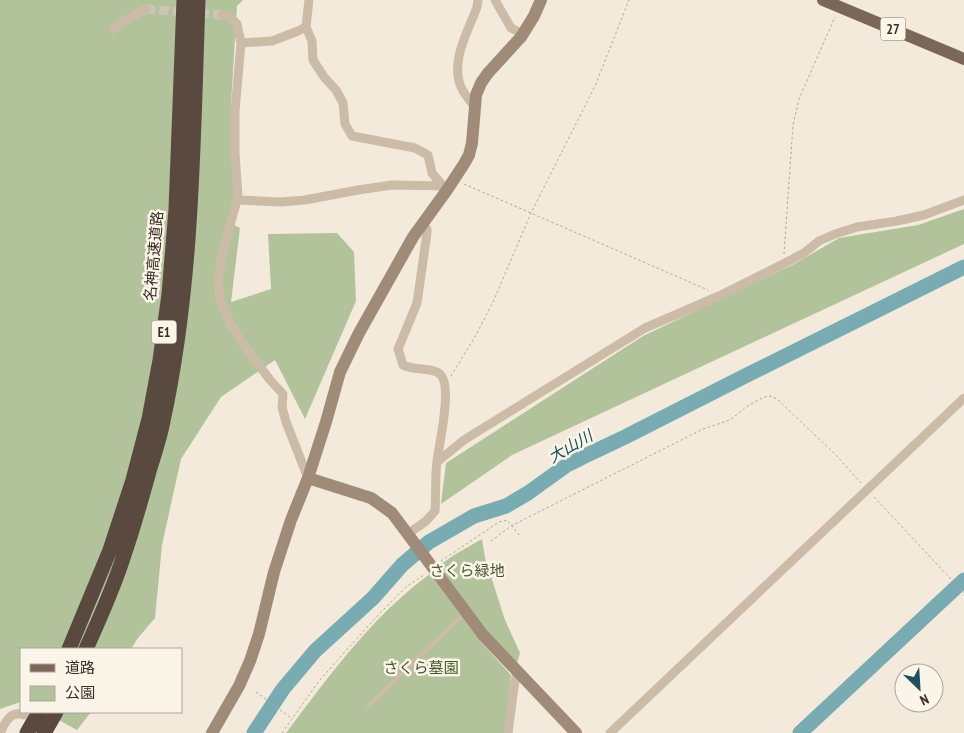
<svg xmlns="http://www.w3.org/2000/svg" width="964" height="733" font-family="'PT Sans Narrow','Noto Sans JP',sans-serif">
  <rect width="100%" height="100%" fill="#f3eadc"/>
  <!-- green -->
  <path fill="#b2c39b" d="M 0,0 L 243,0 L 237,6 L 231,104 L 235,197 L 228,222 L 240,228 L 231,302 L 271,289 L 268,234 L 337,233 L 354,252 L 356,301 L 305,419 L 275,360 L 221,397 L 181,459 L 162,545 L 155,618 L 138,638 L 131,649 L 21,649 L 21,702 L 0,709 Z
    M 964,209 L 964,244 L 512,455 L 441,504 L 446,463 L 643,336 L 796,263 L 839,238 L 918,225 Z
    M 482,539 L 485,558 L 505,620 L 520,653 L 517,663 L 486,632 L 440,570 L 440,565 L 454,555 Z
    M 430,574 L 481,642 L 511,675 L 505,730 L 504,733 L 286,733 C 329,676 372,616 430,574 Z
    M 44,712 L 91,712 L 77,730 Z"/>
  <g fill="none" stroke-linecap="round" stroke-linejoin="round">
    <!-- river -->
    <path stroke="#79abb2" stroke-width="15" d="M 254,733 L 283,689 L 315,651 L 373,598 L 402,565 L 429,542 L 474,516 L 506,506 L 528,493 L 567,465 L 587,455 L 625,437 L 747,375 L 964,267
      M 800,733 L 964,580"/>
    <!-- street-tunnel -->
    <path stroke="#cec4b8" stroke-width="9" stroke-dasharray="9 4.5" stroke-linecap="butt" d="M 146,9 L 222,15"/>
    <!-- path -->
    <path stroke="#b8a591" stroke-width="1" stroke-dasharray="2.5 2.5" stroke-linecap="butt" d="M 464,184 L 708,290
      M 784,254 L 793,125 L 799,99 L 835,17
      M 451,376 L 476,335 L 493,302 L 531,213 L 595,86 L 629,0
      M 874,497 L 964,593
      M 491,541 L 511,526 L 703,429 L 730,420 L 746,407 L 764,397 L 771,396 L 777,399 L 836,455 L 861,483
      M 441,561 L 499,522 L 507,520 L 520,536
      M 256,692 L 291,718
      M 282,733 L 319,681 L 352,644 L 379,614 L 406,587 L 424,575"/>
    <!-- lane -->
    <path stroke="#ccbba7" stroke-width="4.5" d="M 369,705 L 465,613"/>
    <!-- street -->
    <path stroke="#ccbba7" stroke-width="9" d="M 309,0 L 306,27 L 312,41 L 313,60 L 324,77 L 336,90 L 343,103 L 345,124 L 352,136 L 415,148 L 428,155 L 432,173 L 443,186
      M 495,0 L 511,28 L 523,34
      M 222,15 L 230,17 L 237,24 L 241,43 L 235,111 L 235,153 L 238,196 L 221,259 L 218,282 L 220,300 L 231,325 L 244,345 L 270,380 L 283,394 L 282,407 L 286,422 L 308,478
      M 113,29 L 123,22 L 146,9
      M 241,43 L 272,41 L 298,31 L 306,27
      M 475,107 C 470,101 464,94 461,87 C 450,61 468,32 477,7 L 478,0
      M 238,200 L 280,202 L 305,200 L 358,190 L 392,185 L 446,186
      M 437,462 L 464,440 L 645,328 L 719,296 L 783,264 L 804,253 L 819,241 L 835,234 L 857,227 L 897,221 L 924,215 L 964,200
      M 408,534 L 426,521 L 435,511 C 436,494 435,477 437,461 C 439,444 453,386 440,374 C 432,367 414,371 403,365 L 398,349 L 417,303 L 427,233 L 427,229 L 421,225
      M 0,733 C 5,723 10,710 24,715
      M 508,733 L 514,687 L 517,671
      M 610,733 L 964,398"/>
    <!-- secondary -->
    <path stroke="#a08a78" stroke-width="12" d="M 308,478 L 371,498 L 392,513 L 483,635 L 576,733
      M 212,733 L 239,686 L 250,661 L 259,634 L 274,572 L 291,520 L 308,478 L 326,422 L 340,372 L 359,333 L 413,237 L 447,190 L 464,164 L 469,155 L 472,143 L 476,95 L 481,83 L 488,73 L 521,37 L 534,16 L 541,0"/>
    <!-- primary -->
    <path stroke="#7b6758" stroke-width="12" d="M 823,0 L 964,59"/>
    <!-- highway -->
    <path stroke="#5a493f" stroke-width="15" d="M 69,649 L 110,550 L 133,480 L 149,419 L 160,360 L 169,294 L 176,209 L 184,0
      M 86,649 C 100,618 114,587 124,555 C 134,526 142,497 150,468 C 155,452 160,437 163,421 C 193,283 193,141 198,0
      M 27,733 L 39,712
      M 44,733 L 56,712"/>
  </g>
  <g text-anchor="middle" stroke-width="5" stroke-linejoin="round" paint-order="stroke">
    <!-- shield labels -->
    <g fill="#fbf4e9" stroke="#726962" stroke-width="1">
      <rect x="880.5" y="17.5" width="25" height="23" rx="4"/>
      <rect x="151.5" y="320.5" width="25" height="23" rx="4"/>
    </g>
    <g font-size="14" font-weight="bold" fill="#382e28">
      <text x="893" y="34">27</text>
      <text x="164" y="337">E1</text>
    </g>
    <!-- street labels -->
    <g font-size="15" fill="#382e28" stroke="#fbf4e9">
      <text transform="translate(154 256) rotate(-85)" y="5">名神高速道路</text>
    </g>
    <!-- park labels -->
    <g font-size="15" fill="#43582a" stroke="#fbf4e9">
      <text x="467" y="576">さくら緑地</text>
      <text x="421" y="673">さくら墓園</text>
    </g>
    <!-- water labels -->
    <g font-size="16" font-style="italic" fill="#1b525c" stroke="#fbf4e9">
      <text transform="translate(570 446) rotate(-30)" y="6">大山川</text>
    </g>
  </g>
  <!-- legend -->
  <rect x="20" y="648" width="162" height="65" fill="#fbf4e9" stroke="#ada59c"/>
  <rect x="30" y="664" width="25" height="8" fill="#7b6758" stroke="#ada59c"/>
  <text x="65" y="673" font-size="15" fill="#382e28">道路</text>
  <rect x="30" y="686" width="25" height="15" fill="#b2c39b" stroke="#ada59c"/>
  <text x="65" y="698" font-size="15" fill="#382e28">公園</text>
  <!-- north arrow -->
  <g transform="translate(919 688) rotate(155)"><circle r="24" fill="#fbf4e9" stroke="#ada59c"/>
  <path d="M0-4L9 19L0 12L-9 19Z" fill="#1b525c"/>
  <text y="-8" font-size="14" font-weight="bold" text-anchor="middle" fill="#382e28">N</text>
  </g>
</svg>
